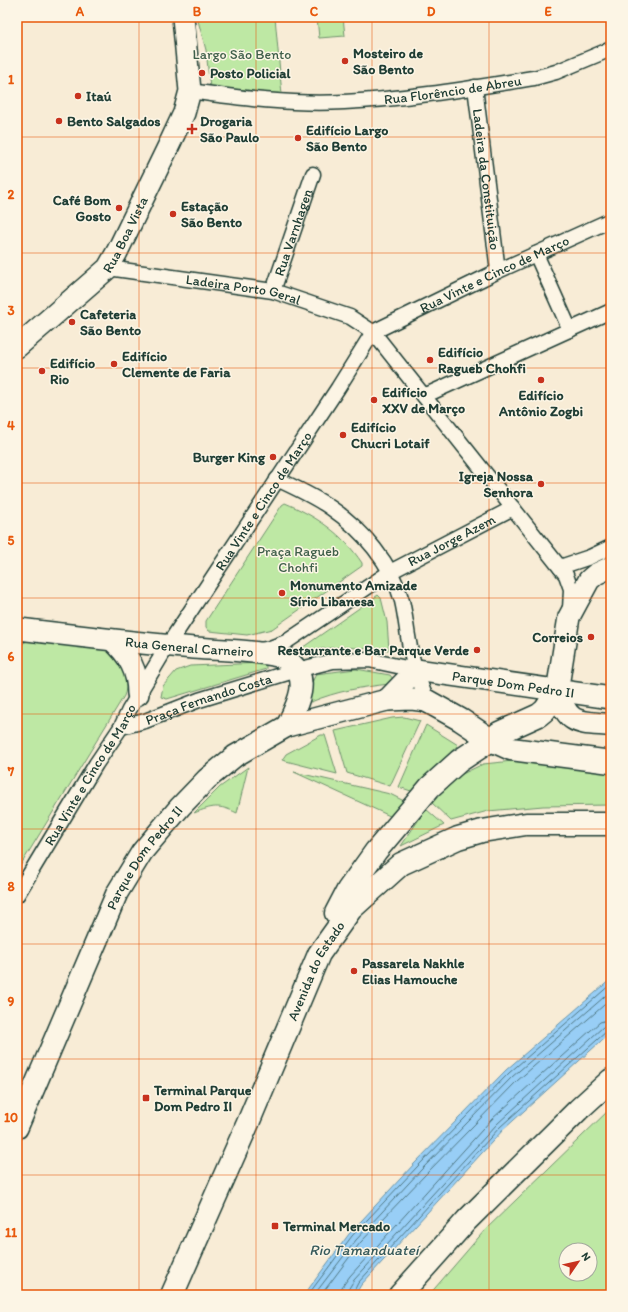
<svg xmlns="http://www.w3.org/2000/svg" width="628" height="1312" font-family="Itim,sans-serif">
  <rect width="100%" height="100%" fill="#f8ecd6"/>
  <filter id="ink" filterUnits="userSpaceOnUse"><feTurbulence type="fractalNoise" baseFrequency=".025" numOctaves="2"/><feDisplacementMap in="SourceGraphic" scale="8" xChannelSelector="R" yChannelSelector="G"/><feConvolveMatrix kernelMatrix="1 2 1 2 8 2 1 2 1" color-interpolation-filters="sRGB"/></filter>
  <g filter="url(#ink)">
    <!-- green -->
    <path fill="#bee8a4" stroke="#6e926c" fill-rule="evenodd" d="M 197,17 L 275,17 L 282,95 L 210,88 L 206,50 Z
      M 317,17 L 343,17 L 345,36 L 319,38 Z
      M 285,503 C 316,516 343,534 362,563 L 362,566 L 272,629 L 247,635 L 209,631 L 206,627 L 206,621 L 282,505 Z
      M 378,595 L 381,598 L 387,622 L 389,650 L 342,647 L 321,649 L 303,654 L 299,650 Z
      M 34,640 L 103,648 C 109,651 115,654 120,659 C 127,667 128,687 124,696 L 17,871 L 17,649 L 25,642 Z
      M 262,663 L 266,665 L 266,669 L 167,699 L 161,697 L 163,686 L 176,671 L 190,666 Z
      M 356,669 L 390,675 L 393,679 L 390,684 C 362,687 337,691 311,702 L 306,700 L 306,695 L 316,674 Z
      M 404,717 L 420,721 L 390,786 L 347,773 L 335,731 L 392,718 Z
      M 426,725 L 458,745 L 411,791 L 399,787 Z
      M 321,735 L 325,735 L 337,774 L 282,760 L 286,754 Z
      M 513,761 L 611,773 L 611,805 L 543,806 L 488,811 L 451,821 L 431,802 L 456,777 L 483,764 Z
      M 248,767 L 237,813 C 218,804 213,806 194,813 L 220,787 Z
      M 294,772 L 390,794 L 404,801 L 392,817 Z
      M 426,809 L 444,825 L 401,846 Z
      M 611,1108 L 611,1295 L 429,1295 L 485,1230 ZM 566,1250 L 590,1250 L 590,1274 L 566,1274 Z"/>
    <!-- water -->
    <path fill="#98cef6" stroke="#6894a8" d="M 611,979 L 611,1032 L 503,1130 L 361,1285 L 355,1295 L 304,1295 L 349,1234 L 414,1164 L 506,1070 Z"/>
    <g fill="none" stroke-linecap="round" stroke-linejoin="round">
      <!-- shore -->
      <path stroke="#4f7782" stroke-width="1" d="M 308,1295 L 352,1236 L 417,1167 L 509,1073 L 611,984
        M 314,1295 L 356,1240 L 421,1170 L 512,1077 L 611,991
        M 321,1295 L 360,1243 L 425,1175 L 517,1081 L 611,999
        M 341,1295 L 342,1287 L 350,1276 L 492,1119 L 600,1022 L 611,1019
        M 347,1295 L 348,1290 L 354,1280 L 497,1124 L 603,1027 L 611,1025
        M 352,1295 L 358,1283 L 500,1127 L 607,1031 L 611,1030"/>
      <!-- street casing -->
      <g stroke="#1f3d34" stroke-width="17">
        <g id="street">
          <path id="s1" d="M 475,87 L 498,271"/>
          <path id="s2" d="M 190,91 C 240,98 293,105 344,102 C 408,99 471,88 534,78 L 556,72 L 611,49"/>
          <path d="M 536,254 L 570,330"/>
          <path id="s3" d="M 108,268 L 273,291 L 350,317 L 373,332 L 566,575 L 571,589 L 570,610"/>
          <path id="s4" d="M 273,291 L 313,174"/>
          <path d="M 424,396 L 611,311"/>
          <path d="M 277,479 C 296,488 314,496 331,508 C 362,529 392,564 402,601 C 406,618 407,635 411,652 C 414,669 421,685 427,701"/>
          <path d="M 560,567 L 590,557 L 611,547"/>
          <path id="s5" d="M 260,650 L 270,648 L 286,642 L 390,572 L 513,508"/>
          <path id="s6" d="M 121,727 L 145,721 L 199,700 L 297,670 L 333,661 L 369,660 L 416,670"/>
          <path id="s7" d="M 17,895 L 96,764 L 121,727 L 129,710 L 168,645 L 338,388 L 373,332 L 498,271 L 611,220"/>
        </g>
      </g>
      <!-- secondary casing -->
      <g stroke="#1f3d34" stroke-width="24">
        <g id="secondary">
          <path id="s8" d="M 17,347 L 108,268 L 117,252 L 170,143 L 184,113 L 190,91 L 183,17"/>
          <path id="s9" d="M 17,632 L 19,629 C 77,636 136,643 194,648 C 221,650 247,650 273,655 C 280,656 287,659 292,664 C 311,681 296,707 287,726"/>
          <path d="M 112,640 C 129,655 138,671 138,694"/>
          <path d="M 557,692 L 569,617 L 589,580 L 596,574 L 611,567"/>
          <path id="s10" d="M 387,700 L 416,670 L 611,698"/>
          <path id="s11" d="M 17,1128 L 117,893 L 142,852 L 180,807 L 207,779 L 235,756 L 287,726 L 387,700 L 412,699 L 427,701"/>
        </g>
      </g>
      <!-- primary casing -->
      <g stroke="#1f3d34" stroke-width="25">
        <path id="primary" d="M 427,701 L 461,720 L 491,740 L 511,749 L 611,762"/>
      </g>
      <!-- highway casing -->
      <g stroke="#1f3d34" stroke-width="25">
        <g id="highway">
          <path d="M 557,692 C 569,726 578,722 611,725"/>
          <path d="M 336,913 L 348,890 L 376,851 L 430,787 L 459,761 L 491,740 L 499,733 L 539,715 L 545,710 L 557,692"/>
          <path id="s12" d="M 172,1295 L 248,1123 L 319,954 L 351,909 L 401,864 L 458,838 L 482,831 L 526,824 L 611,824"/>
          <path d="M 400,1295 L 467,1220 L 578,1110 L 611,1080"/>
        </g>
      </g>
      <!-- street -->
      <use href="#street" stroke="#fcf5e5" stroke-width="14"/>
      <!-- secondary -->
      <use href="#secondary" stroke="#fcf5e5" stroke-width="21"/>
      <!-- primary -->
      <use href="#primary" stroke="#fcf5e5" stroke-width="22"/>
      <!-- highway -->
      <use href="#highway" stroke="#fcf5e5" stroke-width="22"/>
    </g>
  </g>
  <!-- grid -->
  <path fill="none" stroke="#e8590c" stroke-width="1" stroke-opacity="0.55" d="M 139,17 L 139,1295M 256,17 L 256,1295M 372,17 L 372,1295M 489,17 L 489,1295M 17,137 L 611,137M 17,253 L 611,253M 17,368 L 611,368M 17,483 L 611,483M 17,598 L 611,598M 17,714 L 611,714M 17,829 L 611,829M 17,944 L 611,944M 17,1059 L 611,1059M 17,1175 L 611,1175"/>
  <!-- markers -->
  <g fill="#c8321e" stroke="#fcf5e5" stroke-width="1.5">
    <circle cx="345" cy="61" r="4"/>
    <circle cx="202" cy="73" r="4"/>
    <circle cx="78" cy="96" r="4"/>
    <circle cx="59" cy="121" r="4"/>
    <path d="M190 123h4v4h4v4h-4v4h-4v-4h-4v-4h4z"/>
    <circle cx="298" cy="138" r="4"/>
    <circle cx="119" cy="208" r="4"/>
    <circle cx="173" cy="214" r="4"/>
    <circle cx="72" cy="322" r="4"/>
    <circle cx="430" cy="360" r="4"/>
    <circle cx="114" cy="364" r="4"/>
    <circle cx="42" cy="371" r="4"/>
    <circle cx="541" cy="380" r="4"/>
    <circle cx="374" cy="400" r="4"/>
    <circle cx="343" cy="435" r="4"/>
    <circle cx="273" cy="457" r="4"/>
    <circle cx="541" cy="484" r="4"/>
    <circle cx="282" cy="593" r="4"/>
    <circle cx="591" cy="637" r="4"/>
    <circle cx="477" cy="650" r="4"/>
    <circle cx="354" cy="971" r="4"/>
    <rect x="142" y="1094" width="8" height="8" rx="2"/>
    <rect x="271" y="1222" width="8" height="8" rx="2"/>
  </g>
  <g text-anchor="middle" stroke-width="3" stroke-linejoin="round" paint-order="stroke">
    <!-- poi labels -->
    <g font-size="14" font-weight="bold" fill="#1f3d34" stroke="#fcf5e5" text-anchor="start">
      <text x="353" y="58">Mosteiro de<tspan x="353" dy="16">São Bento</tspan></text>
      <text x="210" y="78">Posto Policial</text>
      <text x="86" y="101">Itaú</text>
      <text x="67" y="126">Bento Salgados</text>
      <text x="200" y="126">Drogaria<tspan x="200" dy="16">São Paulo</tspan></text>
      <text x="306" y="135">Edifício Largo<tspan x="306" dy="16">São Bento</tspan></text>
      <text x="111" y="205" text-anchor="end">Café Bom<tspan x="111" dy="16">Gosto</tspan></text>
      <text x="181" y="211">Estação<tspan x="181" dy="16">São Bento</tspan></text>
      <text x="80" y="319">Cafeteria<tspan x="80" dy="16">São Bento</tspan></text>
      <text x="438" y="357">Edifício<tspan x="438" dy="16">Ragueb Chohfi</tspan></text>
      <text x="122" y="361">Edifício<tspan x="122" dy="16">Clemente de Faria</tspan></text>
      <text x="50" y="368">Edifício<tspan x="50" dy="16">Rio</tspan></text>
      <text x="382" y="397">Edifício<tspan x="382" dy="16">XXV de Março</tspan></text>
      <text x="541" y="400" text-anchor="middle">Edifício<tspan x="541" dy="16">Antônio Zogbi</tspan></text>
      <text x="351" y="432">Edifício<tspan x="351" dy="16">Chucri Lotaif</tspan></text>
      <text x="265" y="462" text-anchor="end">Burger King</text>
      <text x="533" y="481" text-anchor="end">Igreja Nossa<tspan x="533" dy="16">Senhora</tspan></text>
      <text x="290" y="590">Monumento Amizade<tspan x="290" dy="16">Sírio Libanesa</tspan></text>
      <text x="583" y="642" text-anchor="end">Correios</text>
      <text x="469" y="655" text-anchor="end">Restaurante e Bar Parque Verde</text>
      <text x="362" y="968">Passarela Nakhle<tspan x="362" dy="16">Elias Hamouche</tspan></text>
      <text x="154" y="1095">Terminal Parque<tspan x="154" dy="16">Dom Pedro II</tspan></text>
      <text x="283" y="1231">Terminal Mercado</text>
    </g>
    <!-- park labels -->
    <g font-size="14" fill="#3f5f4a" stroke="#fcf5e5">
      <text x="242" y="59">Largo São Bento</text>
      <text x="298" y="556">Praça Ragueb<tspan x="298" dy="16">Chohfi</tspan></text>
    </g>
    <!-- street labels -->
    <g font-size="14" fill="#1f3d34" stroke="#fcf5e5">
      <text dy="5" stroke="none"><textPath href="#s2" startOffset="264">Rua Florêncio de Abreu</textPath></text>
      <text dy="5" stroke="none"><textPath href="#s1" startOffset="93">Ladeira da Constituição</textPath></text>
      <text dy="5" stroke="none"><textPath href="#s8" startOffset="158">Rua Boa Vista</textPath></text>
      <text dy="5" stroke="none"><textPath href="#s4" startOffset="62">Rua Varnhagen</textPath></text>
      <text dy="5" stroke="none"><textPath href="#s7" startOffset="801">Rua Vinte e Cinco de Março</textPath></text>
      <text dy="5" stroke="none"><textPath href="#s3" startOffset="137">Ladeira Porto Geral</textPath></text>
      <text dy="5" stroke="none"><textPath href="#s7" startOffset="465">Rua Vinte e Cinco de Março</textPath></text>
      <text dy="5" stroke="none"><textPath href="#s5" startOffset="222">Rua Jorge Azem</textPath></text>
      <text dy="5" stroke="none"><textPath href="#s9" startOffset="175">Rua General Carneiro</textPath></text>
      <text dy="5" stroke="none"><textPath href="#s10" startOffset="140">Parque Dom Pedro II</textPath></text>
      <text dy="5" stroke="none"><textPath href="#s6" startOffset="92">Praça Fernando Costa</textPath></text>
      <text dy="5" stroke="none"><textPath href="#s7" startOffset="141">Rua Vinte e Cinco de Março</textPath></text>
      <text dy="5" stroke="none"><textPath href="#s11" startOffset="300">Parque Dom Pedro II</textPath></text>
      <text dy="5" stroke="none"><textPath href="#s12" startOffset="355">Avenida do Estado</textPath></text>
    </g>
    <!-- water labels -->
    <g font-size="15" font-style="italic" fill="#375a5b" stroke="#fcf5e5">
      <text x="364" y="1255">Rio Tamanduateí</text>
    </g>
  </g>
  <!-- margin -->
  <rect width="628" height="1312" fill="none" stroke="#fcf5e5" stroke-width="44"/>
  <!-- north arrow -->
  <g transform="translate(578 1262) rotate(56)"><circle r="19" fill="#fcf5e5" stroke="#a4ab9e"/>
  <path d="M0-3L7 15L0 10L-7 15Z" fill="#c8321e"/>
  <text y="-6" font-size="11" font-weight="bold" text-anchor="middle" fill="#1f3d34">N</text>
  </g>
  <rect x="22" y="22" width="584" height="1268" fill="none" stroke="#e8590c" stroke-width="1.5"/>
  <g font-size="13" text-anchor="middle" font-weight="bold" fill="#e8590c">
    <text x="80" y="16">A</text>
    <text x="197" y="16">B</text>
    <text x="314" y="16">C</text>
    <text x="431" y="16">D</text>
    <text x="548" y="16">E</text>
    <text x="11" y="84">1</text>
    <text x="11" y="199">2</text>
    <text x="11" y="315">3</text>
    <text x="11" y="430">4</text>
    <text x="11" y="545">5</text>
    <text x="11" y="661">6</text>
    <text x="11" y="776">7</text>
    <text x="11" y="891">8</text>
    <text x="11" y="1006">9</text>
    <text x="11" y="1122">10</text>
    <text x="11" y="1237">11</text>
  </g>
</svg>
